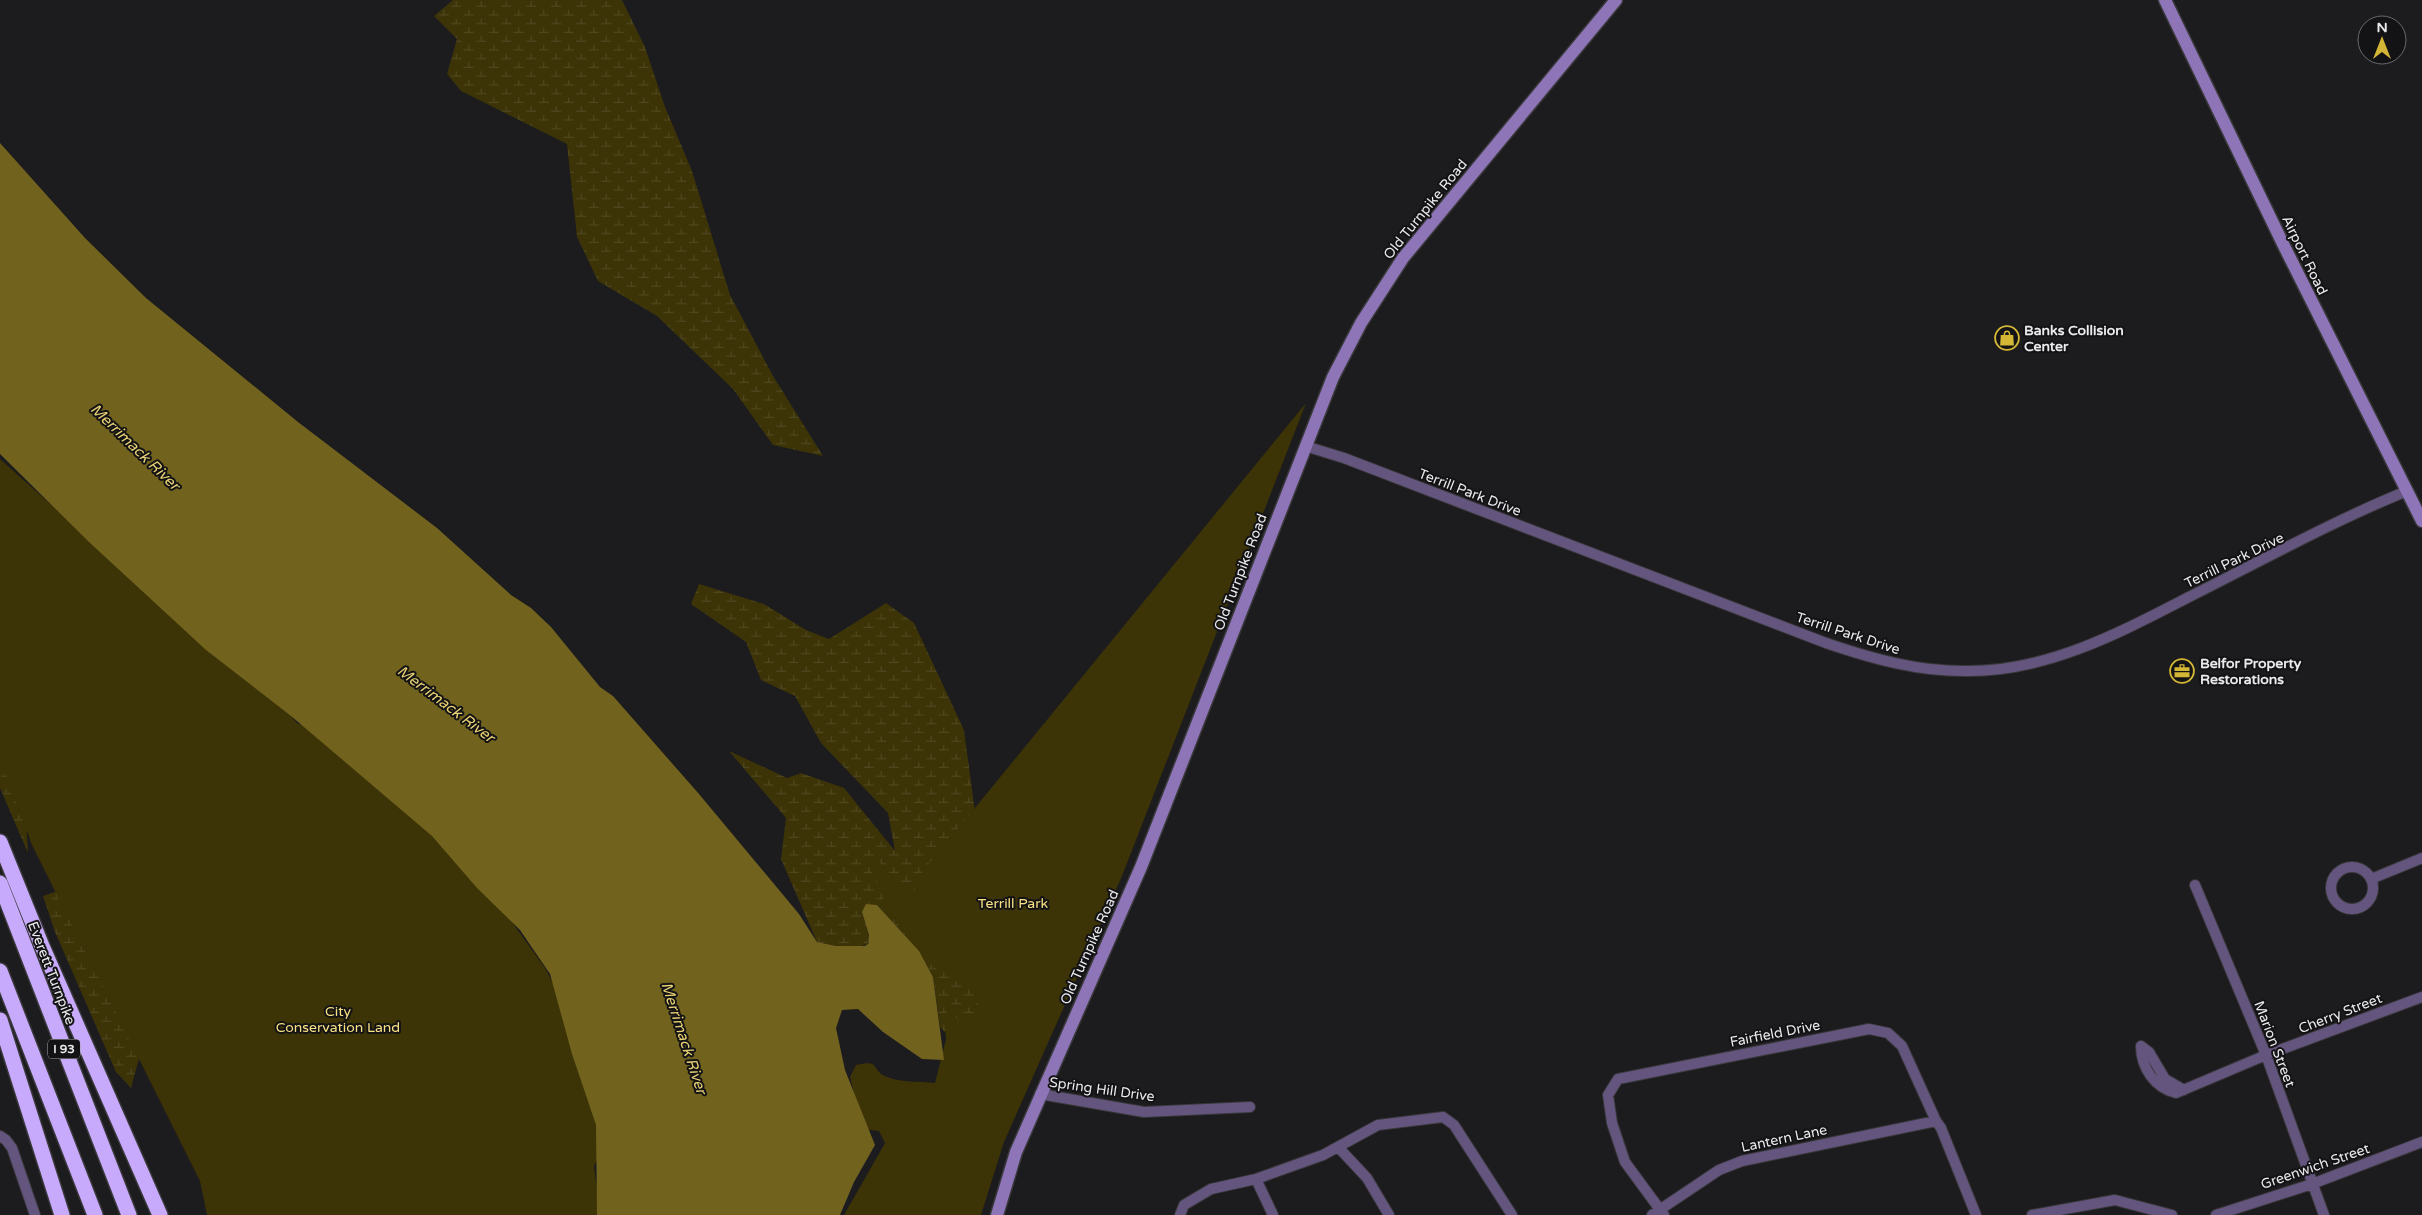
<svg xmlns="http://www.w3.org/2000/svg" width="2422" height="1215" font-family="'Varela Round',sans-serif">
  <defs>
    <pattern id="wetland-marsh" width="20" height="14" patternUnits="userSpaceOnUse" patternTransform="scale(1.25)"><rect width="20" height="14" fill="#3c3307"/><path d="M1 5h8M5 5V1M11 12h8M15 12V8" fill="none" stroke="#4f471f"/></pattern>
  </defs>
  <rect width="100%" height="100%" fill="#1c1b1e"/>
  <!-- wetland -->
  <path fill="url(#wetland-marsh)" d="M 453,0 L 622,0 L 645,47 L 665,107 L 692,171 L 730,295 L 773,376 L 823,456 L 773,445 L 733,389 L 657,316 L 598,281 L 577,237 L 567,144 L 461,91 L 447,74 L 457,39 L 434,16 Z
    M 699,584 L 764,604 L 806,630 L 829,639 L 886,603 L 914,623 L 964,730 L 978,834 L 982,977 L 989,1026 L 965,1053 L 940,1027 L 933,977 L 919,951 L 877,905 L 862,912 L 869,935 L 869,943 C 856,951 831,945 817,942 L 781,859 L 786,818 L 729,751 L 787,778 L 801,773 L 844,788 L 895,851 L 888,813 L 821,743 L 795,696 L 761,680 L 746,642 L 691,604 Z
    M 0,627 L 18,682 L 28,853 L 0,788 Z
    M 136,864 L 175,926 L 131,1088 L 116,1072 L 55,932 L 43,896 Z"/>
  <!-- green -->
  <path fill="#3c3307" d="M 1306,403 L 1122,876 L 1004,1142 L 981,1215 L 844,1215 L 885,1143 L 879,1131 L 863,1129 L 850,1077 L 856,1065 C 881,1059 871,1070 885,1076 C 899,1083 920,1081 935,1083 L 946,1039 L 945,1024 L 948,1007 L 951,1006 L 958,1022 C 965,1014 968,1012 978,1015 C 983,997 966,975 949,968 C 942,965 932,965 925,963 L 886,906 L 878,882 L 872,872 L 872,865 L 875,862 L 880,863 L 906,894 L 915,896 L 916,880 Z
    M 0,459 L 267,697 L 287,711 L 297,723 L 314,731 L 395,795 L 507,915 L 545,968 L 563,1002 L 588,1064 L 601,1153 L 594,1166 L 600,1215 L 207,1215 L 200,1181 L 32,845 L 0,758 Z"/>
  <!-- water -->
  <path fill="#71621e" d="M 0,143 L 85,238 L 146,298 L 298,422 L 437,528 L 511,595 L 531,608 L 551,627 L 600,687 L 613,696 L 699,794 L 799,914 L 817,942 L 836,946 L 865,946 L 869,943 L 869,935 L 862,912 L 866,904 L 877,905 L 919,951 L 933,977 L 944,1060 L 922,1059 L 883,1032 L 858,1009 L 842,1010 L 836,1028 L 845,1070 L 875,1145 L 854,1182 L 840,1215 L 597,1215 L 596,1125 L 572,1054 L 550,974 L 520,930 L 477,888 L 432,836 L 291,716 L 206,650 L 89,542 L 0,454 Z"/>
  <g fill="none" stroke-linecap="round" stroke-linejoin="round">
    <!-- street casing -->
    <g stroke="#39383b" stroke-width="12">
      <path id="street" d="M 1305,446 L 1344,458 L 1826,643 C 1873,659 1919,672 1969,671 C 2049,671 2121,632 2189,597 C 2261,561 2333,521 2407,491
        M2331 888a21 21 0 1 1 42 0a21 21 0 1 1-42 0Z
        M 2371,879 L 2422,858
        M 2195,885 L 2266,1055 L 2324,1215
        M 2141,1046 C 2141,1068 2155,1088 2176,1093 L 2266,1055 L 2422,997
        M 2141,1046 L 2149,1052 L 2165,1079 L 2184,1090
        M 1040,1094 L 1144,1112 L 1250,1107
        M 0,1136 L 6,1140 L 12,1148 L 35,1215
        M 1338,1147 L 1367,1178 L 1389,1215
        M 1256,1179 L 1273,1215
        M 1180,1215 L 1184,1205 L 1211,1189 L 1256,1179 L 1323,1155 L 1378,1125 L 1443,1117 L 1454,1125 L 1512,1215
        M 1652,1215 L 1719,1170 L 1742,1161 L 1936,1121
        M 1664,1215 L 1625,1162 L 1612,1123 L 1608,1095 L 1618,1079 L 1869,1029 L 1888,1033 L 1902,1046 L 1936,1121 L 1941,1128 L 1976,1215
        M 2032,1215 L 2115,1200 L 2172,1215
        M 2216,1215 L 2312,1184 L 2422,1142"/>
    </g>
    <!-- secondary casing -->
    <g stroke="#39383b" stroke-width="15">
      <path id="secondary" d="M 2165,0 L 2283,244 L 2422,521
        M 997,1215 L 1016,1152 L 1141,867 L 1333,377 L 1361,323 L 1403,258 L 1616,0"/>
    </g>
    <!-- highway casing -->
    <g stroke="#39383b" stroke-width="18">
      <path id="highway" d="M 0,842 L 42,946 L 160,1215
        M 0,883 L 129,1215
        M 0,971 L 95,1215
        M 0,1020 L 62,1215"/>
    </g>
    <!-- street -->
    <use href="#street" stroke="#64557e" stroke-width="10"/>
    <!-- secondary -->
    <use href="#secondary" stroke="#8e75b7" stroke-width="12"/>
    <!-- highway -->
    <use href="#highway" stroke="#c8aafc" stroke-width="15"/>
  </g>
  <!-- icons -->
  <defs>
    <g id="shop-ring" transform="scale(1.25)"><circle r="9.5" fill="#131215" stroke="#d3b635" stroke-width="1.5"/><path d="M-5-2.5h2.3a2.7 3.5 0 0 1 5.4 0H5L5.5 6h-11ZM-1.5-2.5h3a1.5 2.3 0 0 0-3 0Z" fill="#d3b635"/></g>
    <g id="office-ring" transform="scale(1.25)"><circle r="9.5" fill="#131215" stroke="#d3b635" stroke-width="1.5"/><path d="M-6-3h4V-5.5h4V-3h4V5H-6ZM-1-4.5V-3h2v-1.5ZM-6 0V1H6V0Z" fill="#d3b635"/></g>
  </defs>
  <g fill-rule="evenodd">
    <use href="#shop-ring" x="2007" y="338"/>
    <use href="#office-ring" x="2182" y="671"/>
  </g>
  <g text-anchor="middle" stroke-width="4" stroke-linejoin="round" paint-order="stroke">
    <!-- shield labels -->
    <rect fill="#131215" stroke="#aaa8ac" stroke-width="1" x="48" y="1039.5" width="32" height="19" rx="4"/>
    <g font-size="12" font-weight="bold" fill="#eae9ec">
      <text x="64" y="1053">I 93</text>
    </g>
    <!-- street labels -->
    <g font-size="14" fill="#eae9ec" stroke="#131215">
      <text transform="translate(1425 209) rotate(-51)" y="5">Old Turnpike Road</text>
      <text transform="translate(2305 255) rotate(64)" y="5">Airport Road</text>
      <text transform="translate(1470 492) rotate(21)" y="5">Terrill Park Drive</text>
      <text transform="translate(2234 560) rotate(-26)" y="5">Terrill Park Drive</text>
      <text transform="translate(1240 572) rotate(-69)" y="5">Old Turnpike Road</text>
      <text transform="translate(1848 633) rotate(18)" y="5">Terrill Park Drive</text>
      <text transform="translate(1089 947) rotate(-66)" y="5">Old Turnpike Road</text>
      <text transform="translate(52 973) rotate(69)" y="5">Everett Turnpike</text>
      <text transform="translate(2340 1013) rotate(-21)" y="5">Cherry Street</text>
      <text transform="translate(1775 1033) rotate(-11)" y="5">Fairfield Drive</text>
      <text transform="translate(2275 1044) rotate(69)" y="5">Marion Street</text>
      <text transform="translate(1102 1089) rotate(8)" y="5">Spring Hill Drive</text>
      <text transform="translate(1784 1138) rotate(-12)" y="5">Lantern Lane</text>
      <text transform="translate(2315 1166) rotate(-19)" y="5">Greenwich Street</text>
    </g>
    <!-- poi labels -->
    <g font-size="14" font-weight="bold" fill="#eae9ec" stroke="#131215" text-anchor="start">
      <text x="2024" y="335">Banks Collision<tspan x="2024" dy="16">Center</tspan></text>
      <text x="2200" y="668">Belfor Property<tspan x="2200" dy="16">Restorations</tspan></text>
    </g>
    <!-- park labels -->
    <g font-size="14" fill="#f9e284" stroke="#131215">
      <text x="1013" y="908">Terrill Park</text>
      <text x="338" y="1016">City<tspan x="338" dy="16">Conservation Land</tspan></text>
    </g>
    <!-- water labels -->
    <g font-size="15" font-style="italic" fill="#e9d274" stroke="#131215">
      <text transform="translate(135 447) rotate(44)" y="5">Merrimack River</text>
      <text transform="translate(446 704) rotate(37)" y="5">Merrimack River</text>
      <text transform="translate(684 1038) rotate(72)" y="5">Merrimack River</text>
    </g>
  </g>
  <!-- north arrow -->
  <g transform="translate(2382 40)"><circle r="24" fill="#131215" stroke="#69686b"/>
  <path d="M0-4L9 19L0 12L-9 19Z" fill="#d3b635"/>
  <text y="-8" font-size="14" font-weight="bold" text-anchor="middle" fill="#eae9ec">N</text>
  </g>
</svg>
